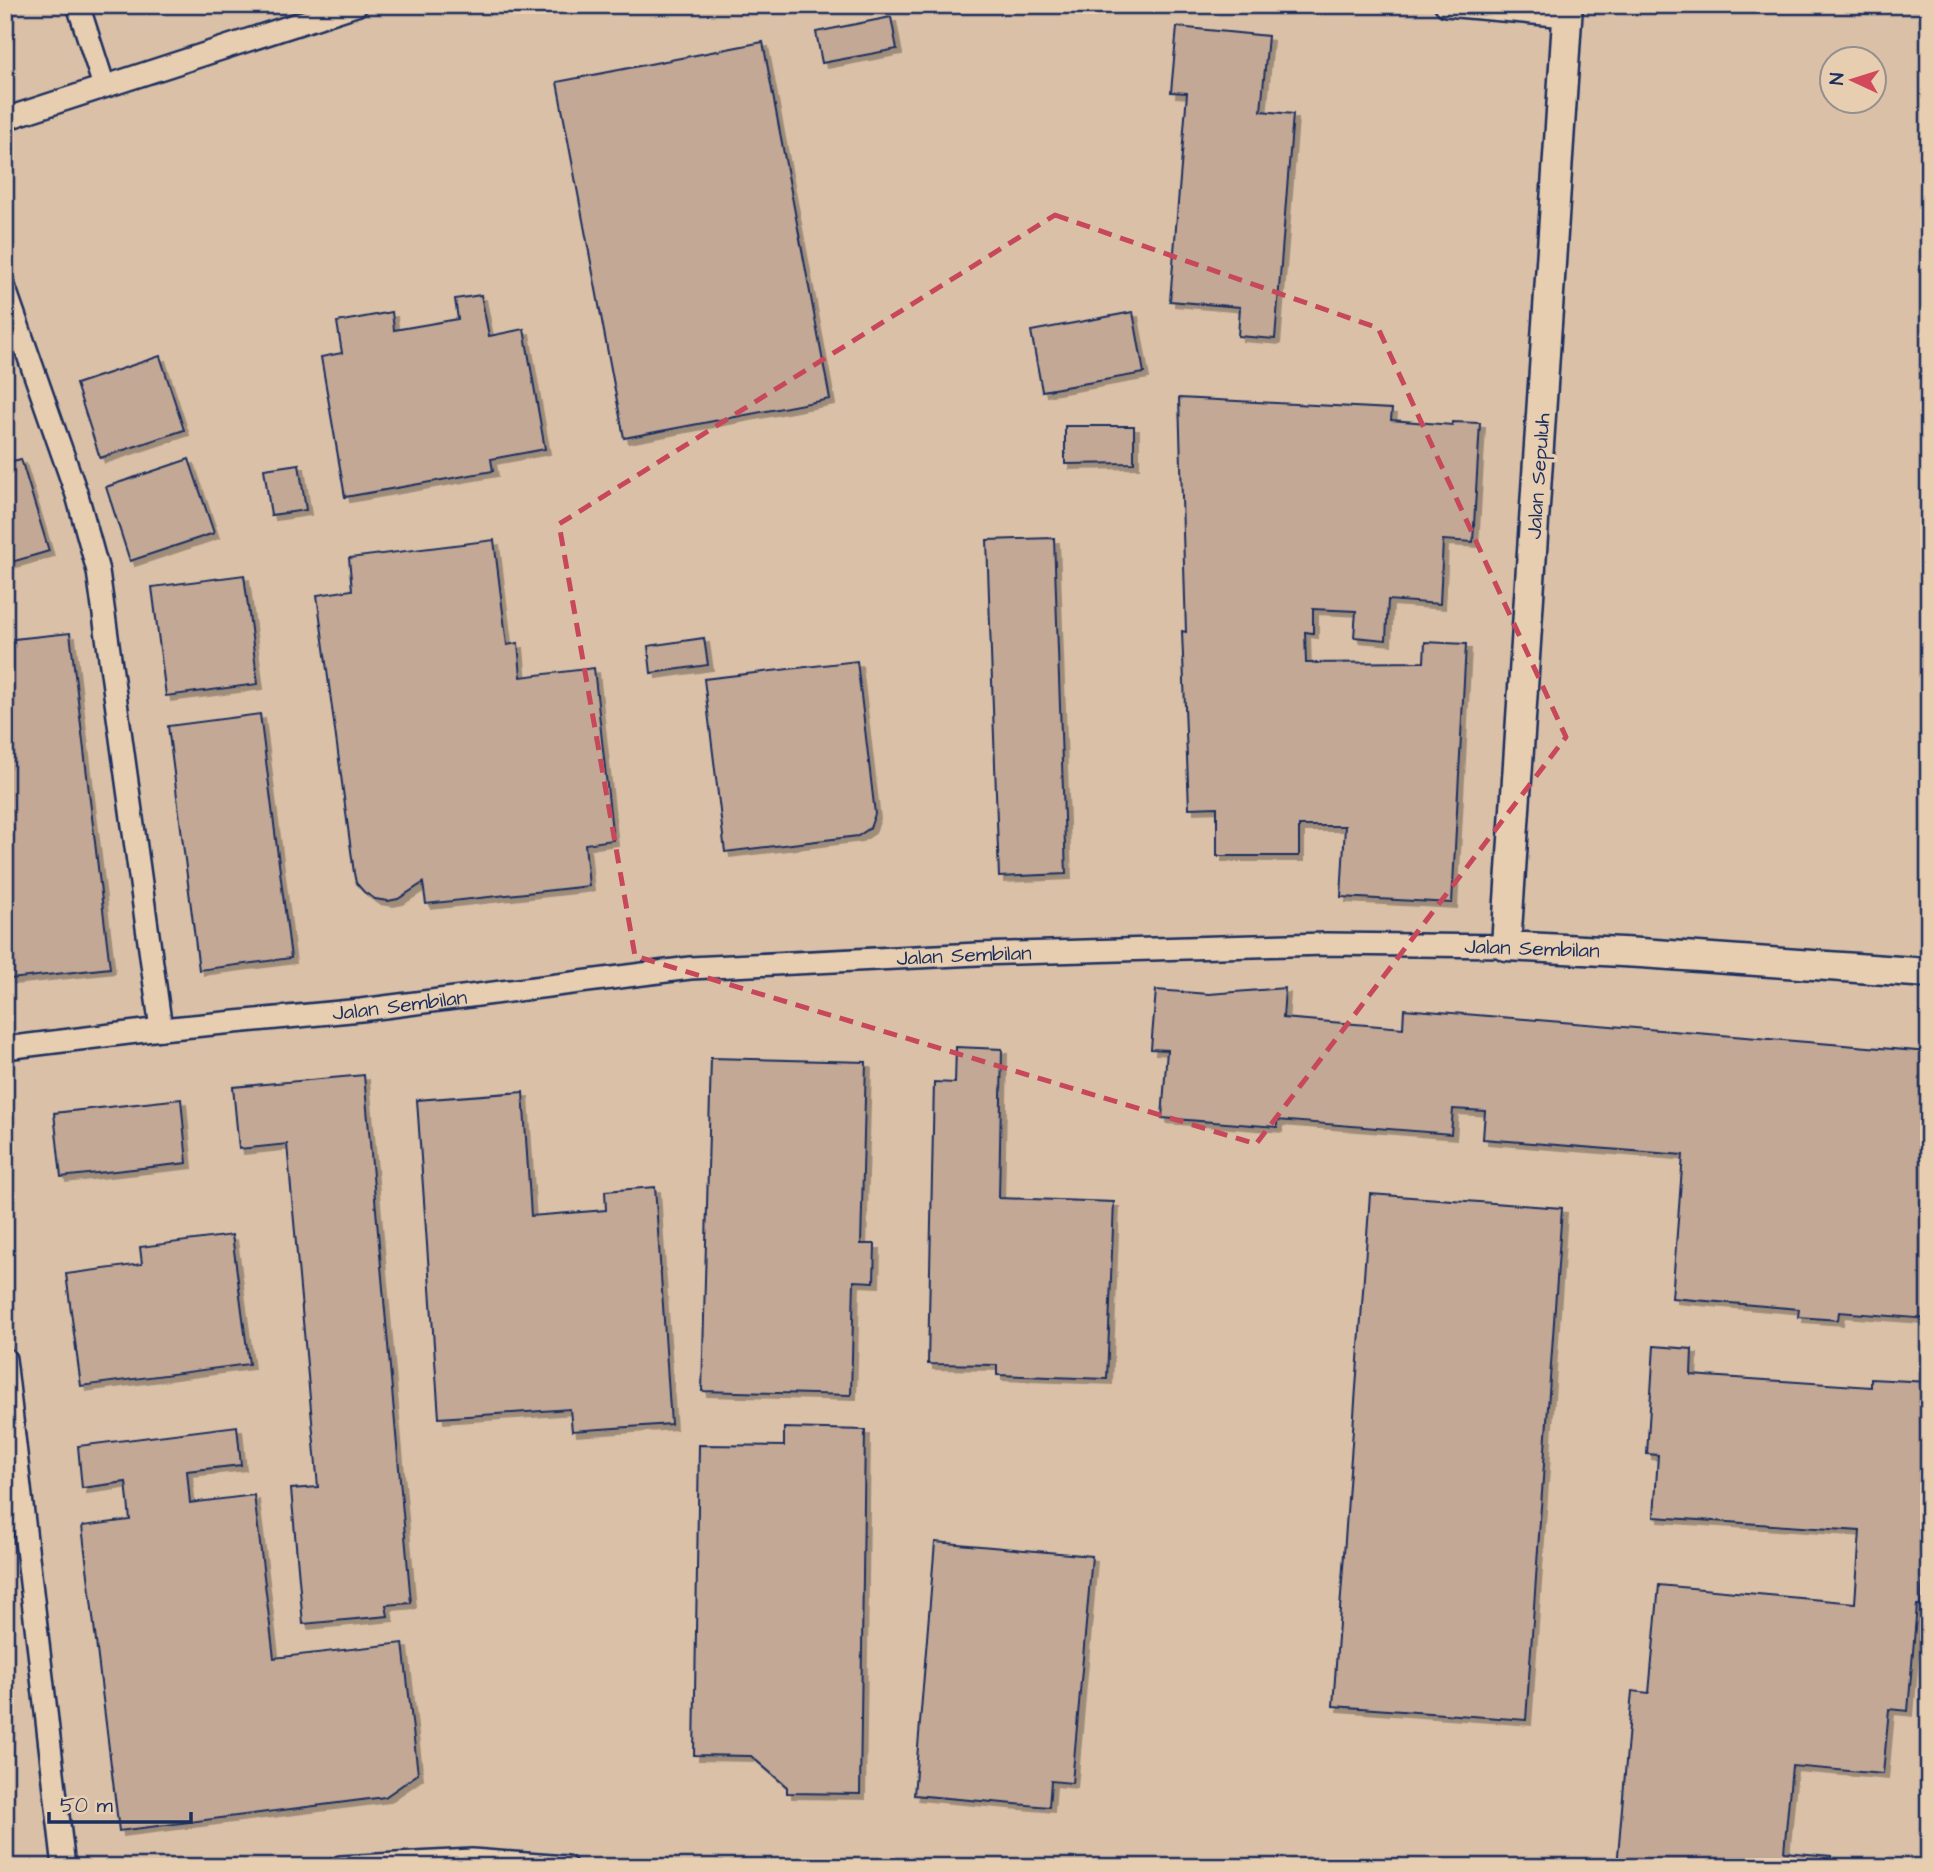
<svg xmlns="http://www.w3.org/2000/svg" width="1934" height="1872" font-family="'Architects Daughter',sans-serif">
  <defs>
    <filter id="shadow"><feDropShadow dx="5" dy="5" stdDeviation="0" flood-color="#0004"/></filter>
  </defs>
  <rect width="100%" height="100%" fill="#e8ceb0"/>
  <filter id="ink" filterUnits="userSpaceOnUse"><feTurbulence type="fractalNoise" baseFrequency=".0143" numOctaves="2"/><feDisplacementMap in="SourceGraphic" scale="14" xChannelSelector="R" yChannelSelector="G"/><feConvolveMatrix kernelMatrix="1 2 1 2 8 2 1 2 1" color-interpolation-filters="sRGB"/></filter>
  <g filter="url(#ink)">
    <!-- built -->
    <path fill="#d9c0a7" fill-rule="evenodd" d="M 5,5 L 1929,5 L 1929,1867 L 5,1867 ZM 1832,60 L 1874,60 L 1874,102 L 1832,102 Z"/>
    <!-- building -->
    <path fill="#c3a895" stroke="#1b2f5e" stroke-width="2" filter="url(#shadow)" d="M 891,17 L 897,49 L 822,63 L 816,32 Z
      M 1177,27 L 1268,36 L 1261,111 L 1293,114 L 1275,339 L 1238,336 L 1240,307 L 1170,301 L 1187,93 L 1171,92 Z
      M 763,42 L 830,399 L 624,438 L 557,82 Z
      M 481,295 L 489,336 L 524,329 L 545,449 L 491,459 L 493,471 L 345,497 L 321,357 L 342,353 L 337,322 L 392,312 L 394,330 L 458,319 L 455,299 Z
      M 1133,312 L 1144,373 L 1042,391 L 1031,331 Z
      M 160,356 L 184,430 L 100,458 L 76,384 Z
      M 1179,398 L 1392,409 L 1391,420 L 1452,425 L 1452,422 L 1480,423 L 1473,542 L 1443,540 L 1440,604 L 1388,600 L 1386,640 L 1354,637 L 1356,611 L 1313,609 L 1313,633 L 1305,632 L 1306,663 L 1424,662 L 1425,642 L 1466,644 L 1452,903 L 1341,897 L 1345,826 L 1299,826 L 1299,856 L 1217,856 L 1217,807 L 1189,808 L 1182,631 L 1186,632 Z
      M 1065,426 L 1134,426 L 1134,463 L 1065,464 Z
      M 21,459 L 49,551 L 5,564 L 5,463 Z
      M 189,459 L 214,533 L 130,561 L 106,487 Z
      M 299,464 L 306,510 L 271,515 L 264,469 Z
      M 1054,538 L 1066,874 L 999,877 L 987,540 Z
      M 494,540 L 507,645 L 518,643 L 521,677 L 594,668 L 613,840 L 585,844 L 589,886 L 426,904 L 423,883 L 398,899 L 388,901 L 375,899 L 364,892 L 356,883 L 354,873 L 317,595 L 352,590 L 349,558 Z
      M 244,575 L 258,684 L 166,696 L 152,587 Z
      M 70,633 L 110,968 L 10,979 L 5,936 L 5,640 Z
      M 704,638 L 708,665 L 651,673 L 648,646 Z
      M 857,661 L 875,814 L 870,828 L 858,836 L 725,852 L 704,679 Z
      M 260,714 L 291,958 L 199,970 L 168,726 Z
      M 1285,988 L 1283,1018 L 1403,1028 L 1404,1009 L 1929,1052 L 1929,1319 L 1839,1312 L 1838,1320 L 1798,1317 L 1799,1309 L 1672,1298 L 1683,1155 L 1483,1139 L 1485,1111 L 1453,1109 L 1451,1134 L 1277,1120 L 1277,1127 L 1162,1118 L 1167,1050 L 1151,1049 L 1156,990 L 1209,994 Z
      M 956,1047 L 1002,1049 L 999,1198 L 1114,1202 L 1107,1379 L 997,1375 L 997,1365 L 928,1364 L 934,1082 L 955,1083 Z
      M 711,1058 L 866,1062 L 861,1244 L 875,1244 L 874,1282 L 854,1281 L 851,1395 L 702,1391 Z
      M 364,1075 L 411,1603 L 386,1605 L 388,1616 L 303,1624 L 291,1489 L 318,1487 L 287,1144 L 239,1149 L 233,1087 Z
      M 523,1092 L 531,1216 L 606,1210 L 605,1191 L 655,1187 L 671,1424 L 572,1431 L 570,1409 L 439,1418 L 417,1100 Z
      M 181,1099 L 187,1163 L 61,1177 L 54,1113 Z
      M 1370,1194 L 1562,1208 L 1526,1720 L 1333,1706 Z
      M 232,1235 L 249,1364 L 81,1386 L 66,1274 L 142,1264 L 140,1247 Z
      M 1654,1346 L 1692,1349 L 1691,1375 L 1871,1387 L 1871,1379 L 1929,1382 L 1929,1485 L 1921,1605 L 1917,1605 L 1908,1711 L 1889,1709 L 1883,1774 L 1792,1766 L 1784,1852 L 1831,1856 L 1830,1867 L 1617,1867 L 1632,1691 L 1649,1693 L 1659,1585 L 1855,1603 L 1860,1531 L 1654,1517 L 1658,1455 L 1647,1454 Z
      M 237,1426 L 241,1465 L 187,1471 L 190,1503 L 254,1495 L 274,1658 L 403,1643 L 418,1774 L 385,1797 L 119,1831 L 82,1526 L 130,1520 L 126,1482 L 82,1488 L 78,1446 Z
      M 784,1428 L 865,1430 L 860,1794 L 787,1793 L 787,1787 L 751,1756 L 694,1755 L 699,1445 L 784,1446 Z
      M 935,1542 L 1092,1556 L 1072,1783 L 1051,1781 L 1049,1807 L 914,1795 Z"/>
    <g fill="none" stroke-linecap="round" stroke-linejoin="round">
      <!-- minor casing -->
      <g stroke="#1b2f5e" stroke-width="26">
        <g id="minor">
          <path d="M 78,5 L 104,86"/>
          <path d="M 1446,5 L 1567,16"/>
          <path d="M 5,119 L 356,5"/>
          <path d="M 5,289 L 77,495 L 98,571 L 161,1029"/>
          <path id="s1" d="M 5,1048 L 161,1029 L 361,1010 L 690,968 L 978,954 L 1326,944 L 1506,946"/>
          <path d="M 5,1359 L 64,1867"/>
          <path d="M 340,1867 L 472,1860 L 566,1867"/>
        </g>
      </g>
      <!-- secondary casing -->
      <g stroke="#1b2f5e" stroke-width="33">
        <path id="secondary" d="M 1568,5 L 1506,946 L 1641,953 L 1929,973"/>
      </g>
      <!-- minor -->
      <use href="#minor" stroke="#e8ceb0" stroke-width="21"/>
      <!-- secondary -->
      <use href="#secondary" stroke="#e8ceb0" stroke-width="28"/>
    </g>
  </g>
  <!-- marked area -->
  <path fill="none" stroke="#c8485b" stroke-width="5" stroke-dasharray="14 9" stroke-linejoin="round" d="M 1055,215 L 1378,328 L 1566,737 L 1256,1144 L 635,956 L 559,524 Z"/>
  <g text-anchor="middle" stroke-width="7" stroke-linejoin="round" paint-order="stroke">
    <!-- street labels -->
    <g font-size="21" fill="#1b2f5e" stroke="#e8ceb0">
      <text transform="translate(1538 476) rotate(-86)" y="7">Jalan Sepuluh</text>
      <text transform="translate(1532 948) rotate(2)" y="7">Jalan Sembilan</text>
      <text dy="7" stroke="none"><textPath href="#s1" startOffset="964">Jalan Sembilan</textPath></text>
      <text dy="7" stroke="none"><textPath href="#s1" startOffset="397">Jalan Sembilan</textPath></text>
    </g>
  </g>
  <!-- margin -->
  <rect width="1934" height="1872" fill="none" stroke="#e8ceb0" stroke-width="28"/>
  <rect x="14" y="14" width="1906" height="1844" fill="none" stroke="#1b2f5e" stroke-width="2.5" filter="url(#ink)"/>
  <!-- north arrow -->
  <g transform="translate(1853 80) rotate(274)"><circle r="33" fill="#e8ceb0" stroke="#968e8f" stroke-width="2"/>
  <path d="M0-5L12 26L0 18L-12 26Z" fill="#d1495b"/>
  <text y="-10" font-size="19" font-weight="bold" text-anchor="middle" fill="#1b2f5e">N</text>
  </g>
  <!-- scale -->
  <path d="M49 1812v10h142v-10" fill="none" stroke="#1b2f5e" stroke-width="3.5"/>
  <text x="60" y="1812" font-size="21" fill="#1b2f5e" stroke="#e8ceb0" stroke-width="5" paint-order="stroke">50 m</text>
</svg>
